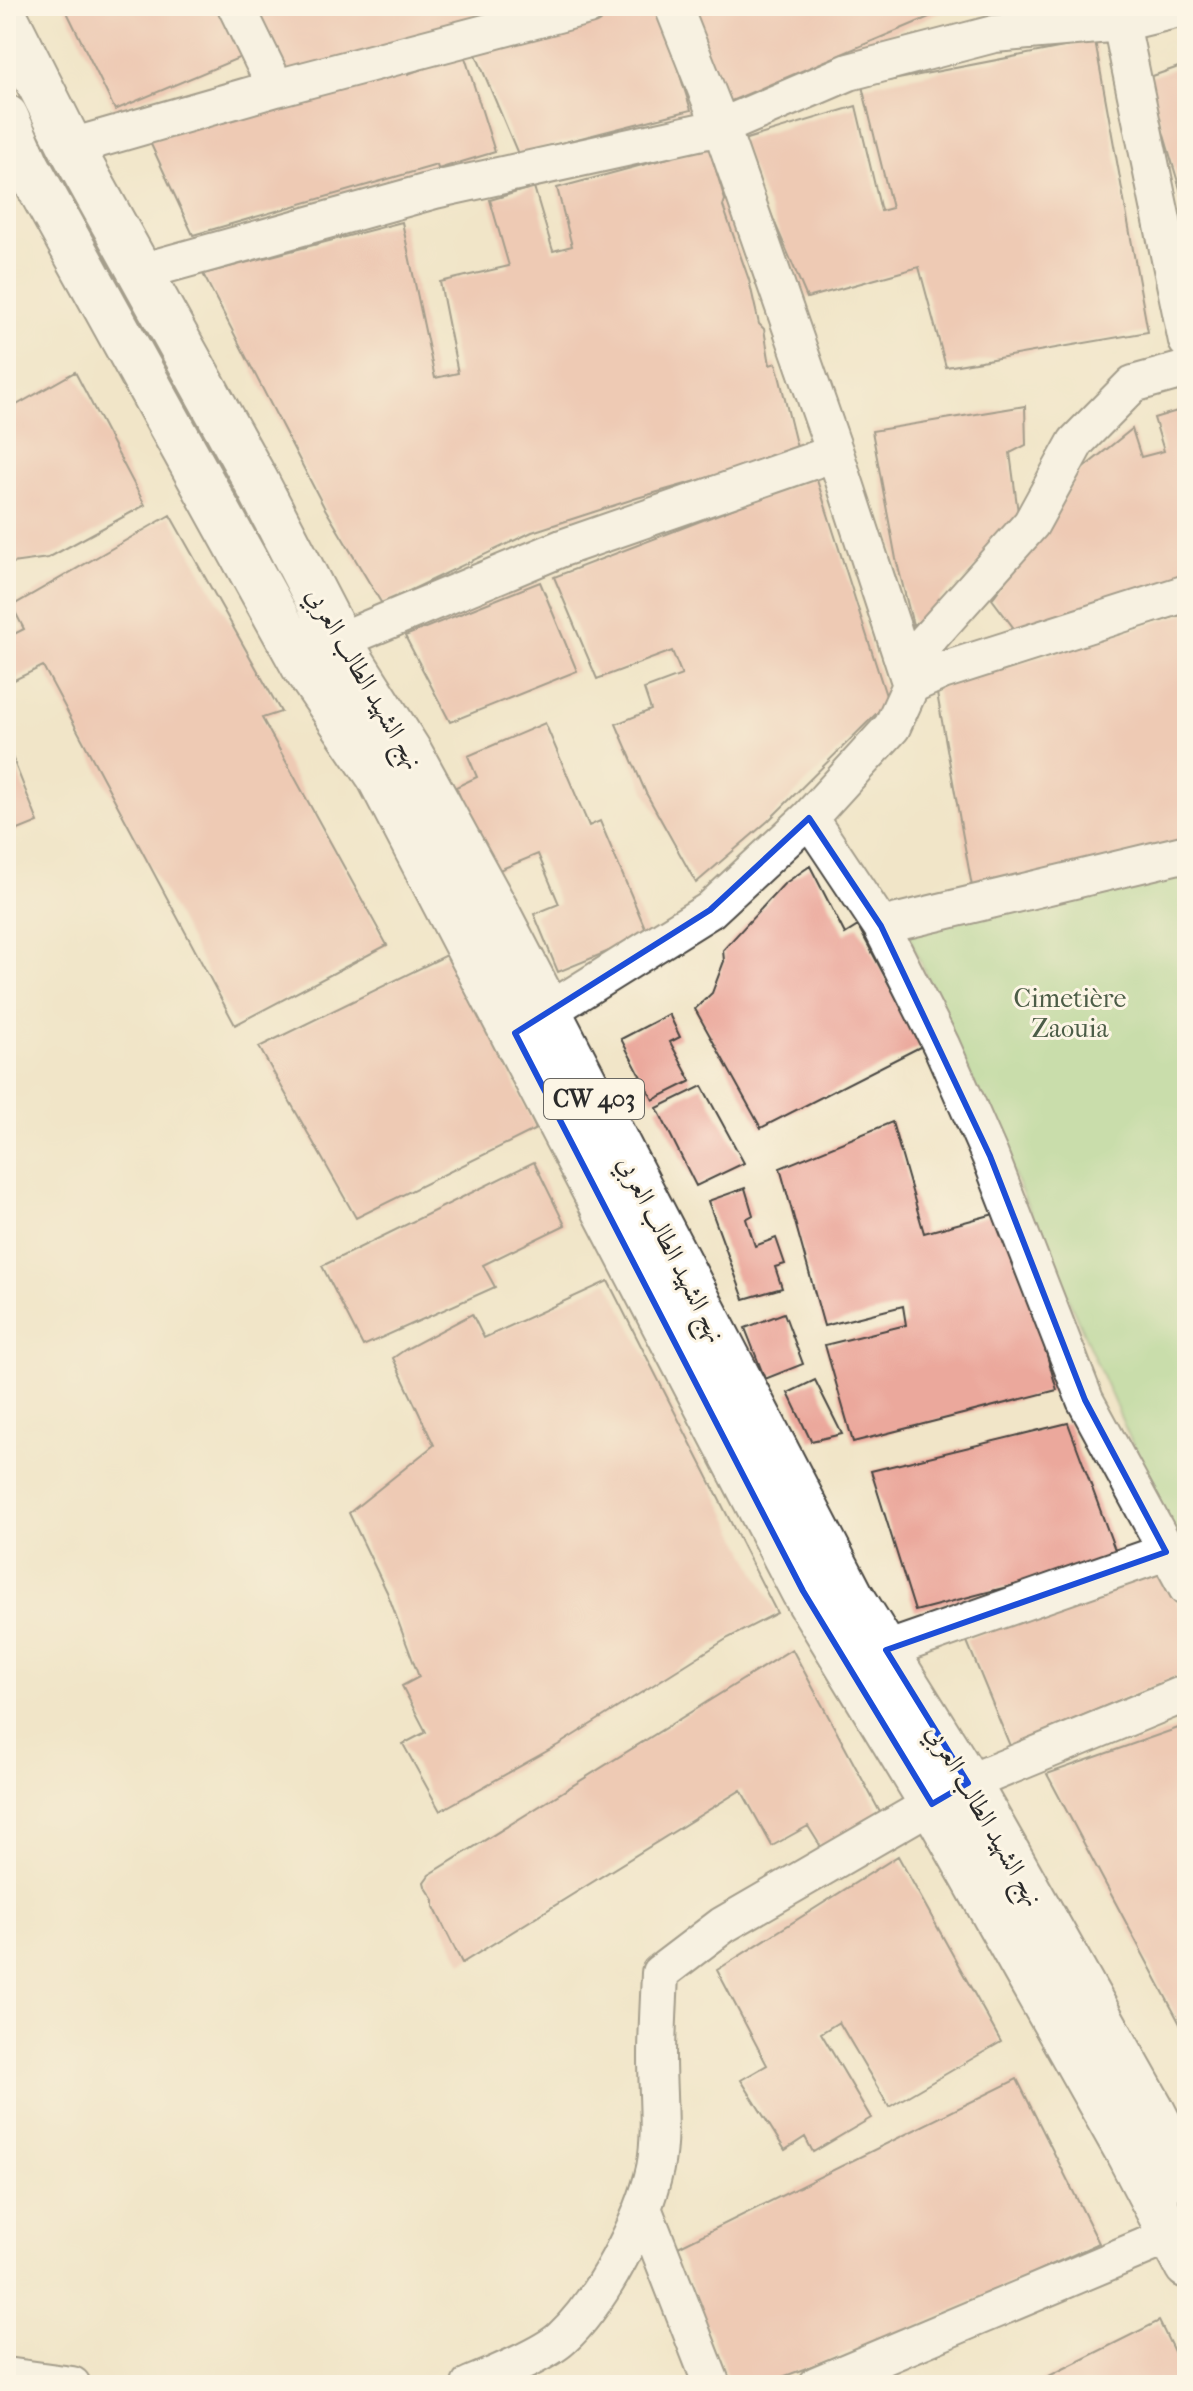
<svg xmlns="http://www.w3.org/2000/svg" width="1193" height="2391" font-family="'IM FELL French Canon',Amiri,serif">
  <rect width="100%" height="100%" fill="#fcf5e5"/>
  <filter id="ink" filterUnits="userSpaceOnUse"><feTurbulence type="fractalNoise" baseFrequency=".0125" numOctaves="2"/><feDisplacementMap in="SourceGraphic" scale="16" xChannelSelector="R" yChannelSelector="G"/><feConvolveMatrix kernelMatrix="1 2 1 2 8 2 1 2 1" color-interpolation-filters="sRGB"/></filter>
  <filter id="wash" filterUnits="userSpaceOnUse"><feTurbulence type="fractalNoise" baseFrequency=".006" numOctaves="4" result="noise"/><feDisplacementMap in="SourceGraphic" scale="32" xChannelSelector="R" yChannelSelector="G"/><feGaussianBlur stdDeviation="1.8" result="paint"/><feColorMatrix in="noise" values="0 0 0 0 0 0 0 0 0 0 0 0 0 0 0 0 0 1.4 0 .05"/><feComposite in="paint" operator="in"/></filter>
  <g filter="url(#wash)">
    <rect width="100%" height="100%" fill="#f1e5c8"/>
    <!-- green -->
    <path fill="#99d387" stroke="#627f59" stroke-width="2" d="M 1187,863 L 1187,1568 L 907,932 Z"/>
    <g id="blocks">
      <!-- building -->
      <path fill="#eba89c" d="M 64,6 L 221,6 L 241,57 L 115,110 Z
        M 251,6 L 507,6 L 508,7 L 286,79 Z
        M 632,6 L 658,6 L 691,110 L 518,154 L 474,50 Z
        M 684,6 L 955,6 L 724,104 Z
        M 1026,6 L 1064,6 L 1031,19 Z
        M 1095,41 L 1148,332 L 946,367 L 919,267 L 807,298 L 740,141 L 856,106 L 881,211 L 892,208 L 862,86 Z
        M 464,54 L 495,152 L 438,169 L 437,165 L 193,235 L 149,140 L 402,60 L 408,74 Z
        M 1187,64 L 1187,208 L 1186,209 L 1147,78 Z
        M 709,147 L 725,200 L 723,206 L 749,280 L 759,324 L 764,329 L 770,365 L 776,363 L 798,452 L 637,498 L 532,532 L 382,604 L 324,507 L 203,274 L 402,222 L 435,378 L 458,373 L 440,282 L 509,266 L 490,200 L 534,187 L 553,251 L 572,246 L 557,188 Z
        M 75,372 L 145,505 L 48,558 L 12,563 L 6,555 L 6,411 Z
        M 1025,406 L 1026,445 L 1010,453 L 1019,520 L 973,570 L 939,599 L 942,609 L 913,625 L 896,559 L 872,431 Z
        M 1187,408 L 1187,576 L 1016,631 L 992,599 L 1056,514 L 1076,474 L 1132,429 L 1141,457 L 1164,451 L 1154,418 Z
        M 816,477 L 888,702 L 768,821 L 696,883 L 646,793 L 616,724 L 651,710 L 644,689 L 682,675 L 672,651 L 597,679 L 554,577 Z
        M 170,515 L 281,712 L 262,718 L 387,945 L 235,1025 L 43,666 L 6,684 L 6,638 L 24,629 L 12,606 Z
        M 540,582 L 577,671 L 450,722 L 405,636 Z
        M 1187,613 L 1187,840 L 973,892 L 936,688 Z
        M 545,723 L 589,826 L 600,821 L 648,935 L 558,972 L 534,914 L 559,904 L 538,854 L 492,873 L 456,787 L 477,777 L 468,756 Z
        M 9,749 L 38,822 L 6,835 L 6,750 Z
        M 810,866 L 845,934 L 858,926 L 922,1046 L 761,1128 L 695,1009 L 712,993 L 724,961 L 723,950 L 784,884 Z
        M 453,952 L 536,1129 L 356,1218 L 259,1047 Z
        M 669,1014 L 680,1037 L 670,1042 L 691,1081 L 653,1100 L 621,1039 Z
        M 702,1086 L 744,1163 L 696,1186 L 657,1108 Z
        M 892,1122 L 924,1233 L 1005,1211 L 1057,1390 L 853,1442 L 825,1345 L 906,1325 L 903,1306 L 824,1326 L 780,1168 Z
        M 534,1162 L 565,1225 L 483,1265 L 495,1287 L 363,1346 L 322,1266 Z
        M 745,1188 L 753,1215 L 746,1219 L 755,1246 L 776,1238 L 785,1264 L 775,1267 L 782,1288 L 744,1299 L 708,1201 Z
        M 608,1281 L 777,1613 L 728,1638 L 558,1745 L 440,1811 L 403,1744 L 426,1732 L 402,1686 L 419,1677 L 387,1592 L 349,1513 L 434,1445 L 393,1358 L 406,1349 L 472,1314 L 484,1338 Z
        M 784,1313 L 803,1364 L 765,1379 L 745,1328 Z
        M 815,1380 L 842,1434 L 811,1441 L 788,1393 Z
        M 1068,1423 L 1118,1558 L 915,1611 L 871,1471 Z
        M 1166,1568 L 1187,1633 L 1187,1672 L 1010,1746 L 966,1639 Z
        M 792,1649 L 881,1814 L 821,1847 L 808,1826 L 772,1846 L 741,1790 L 462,1963 L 434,1907 L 434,1900 L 425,1886 L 424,1882 L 429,1875 Z
        M 1187,1725 L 1187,2037 L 1047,1774 Z
        M 898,1856 L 1001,2042 L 889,2107 L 839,2022 L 821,2033 L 871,2118 L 813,2152 L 805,2137 L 785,2150 L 741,2080 L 767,2065 L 717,1970 Z
        M 1017,2079 L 1099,2243 L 919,2326 L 761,2385 L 731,2385 L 676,2248 Z
        M 1159,2321 L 1187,2378 L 1187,2385 L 1031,2385 Z"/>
    </g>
  </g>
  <g filter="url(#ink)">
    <use href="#blocks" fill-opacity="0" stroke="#494743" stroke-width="2"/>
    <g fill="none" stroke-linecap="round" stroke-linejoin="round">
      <!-- street casing -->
      <g stroke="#494743" stroke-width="40">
        <path id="street" d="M 236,6 L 276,88
          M 673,6 L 721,127 L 835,453 L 911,685
          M 1121,23 L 1187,341
          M 71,147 L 276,88 L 588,6
          M 140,272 L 435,190 L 721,127 L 849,72 L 994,34 L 1121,23 L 1187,7
          M 316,657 L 339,641 L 562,548 L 835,453
          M 906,664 L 1031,524 L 1076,442 L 1133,384 L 1187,369
          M 809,818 L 881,926 L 941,1045 L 990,1156 L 1085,1400 L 1187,1588
          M 881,926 L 1187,853
          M 528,1024 L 710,910 L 809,818 L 892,727 L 911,685 L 942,671 L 1187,593
          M 886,1650 L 1166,1552
          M 643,2208 L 712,2385
          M 6,2376 L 72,2385
          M 470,2385 C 493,2376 545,2354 562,2338 C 601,2302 644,2220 655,2168 C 662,2132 657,2095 657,2058 C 657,2030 659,2001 660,1973 L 723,1925 L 968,1783 L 1187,1693
          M 816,2385 L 1172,2235"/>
      </g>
      <!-- primary casing -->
      <g stroke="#494743" stroke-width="48">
        <path id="primary" d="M 6,18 L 71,147 L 256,481 L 339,641 L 410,753 L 496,910 L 852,1597 L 968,1783 L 1151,2108 L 1187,2179
          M 6,117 L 28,167 L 303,665 L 378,775 L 803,1591 L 932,1804 L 1126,2149 L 1187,2266"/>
      </g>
      <!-- street -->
      <use href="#street" stroke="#fff" stroke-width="36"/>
      <!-- primary -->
      <use href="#primary" stroke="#fff" stroke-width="44"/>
    </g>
  </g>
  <!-- marked area -->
  <path d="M0 0H1193V2391H0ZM 809,818 L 881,926 L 990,1156 L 1085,1400 L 1166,1552 L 886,1650 L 968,1783 L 932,1804 L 803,1591 L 515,1033 L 710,910 Z" fill="#f1e5c8" fill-opacity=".55" fill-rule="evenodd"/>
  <path fill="none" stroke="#1d4ed8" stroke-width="6" stroke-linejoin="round" d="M 809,818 L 881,926 L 990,1156 L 1085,1400 L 1166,1552 L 886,1650 L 968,1783 L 932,1804 L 803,1591 L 515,1033 L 710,910 Z"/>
  <g text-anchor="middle" stroke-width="6" stroke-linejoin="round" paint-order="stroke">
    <!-- shield labels -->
    <rect fill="#fcf5e5" stroke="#6a6863" stroke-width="2" x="544" y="1079" width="100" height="40" rx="6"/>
    <g font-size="24" font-weight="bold" fill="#2b2b2b">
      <text x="594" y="1107">CW 403</text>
    </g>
    <!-- street labels -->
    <g font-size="26" fill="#2b2b2b" stroke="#fcf5e5">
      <text transform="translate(365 678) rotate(60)" y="9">نهج الشهيد الطالب العربي</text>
      <text transform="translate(672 1249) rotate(63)" y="9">نهج الشهيد الطالب العربي</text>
      <text transform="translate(985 1815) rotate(60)" y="9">نهج الشهيد الطالب العربي</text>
    </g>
    <!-- park labels -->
    <g font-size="26" fill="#4c5d47" stroke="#fcf5e5">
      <text x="1070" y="1007">Cimetière<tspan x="1070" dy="30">Zaouia</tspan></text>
    </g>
  </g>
  <!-- margin -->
  <rect width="1193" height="2391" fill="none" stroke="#fcf5e5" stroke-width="32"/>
</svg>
